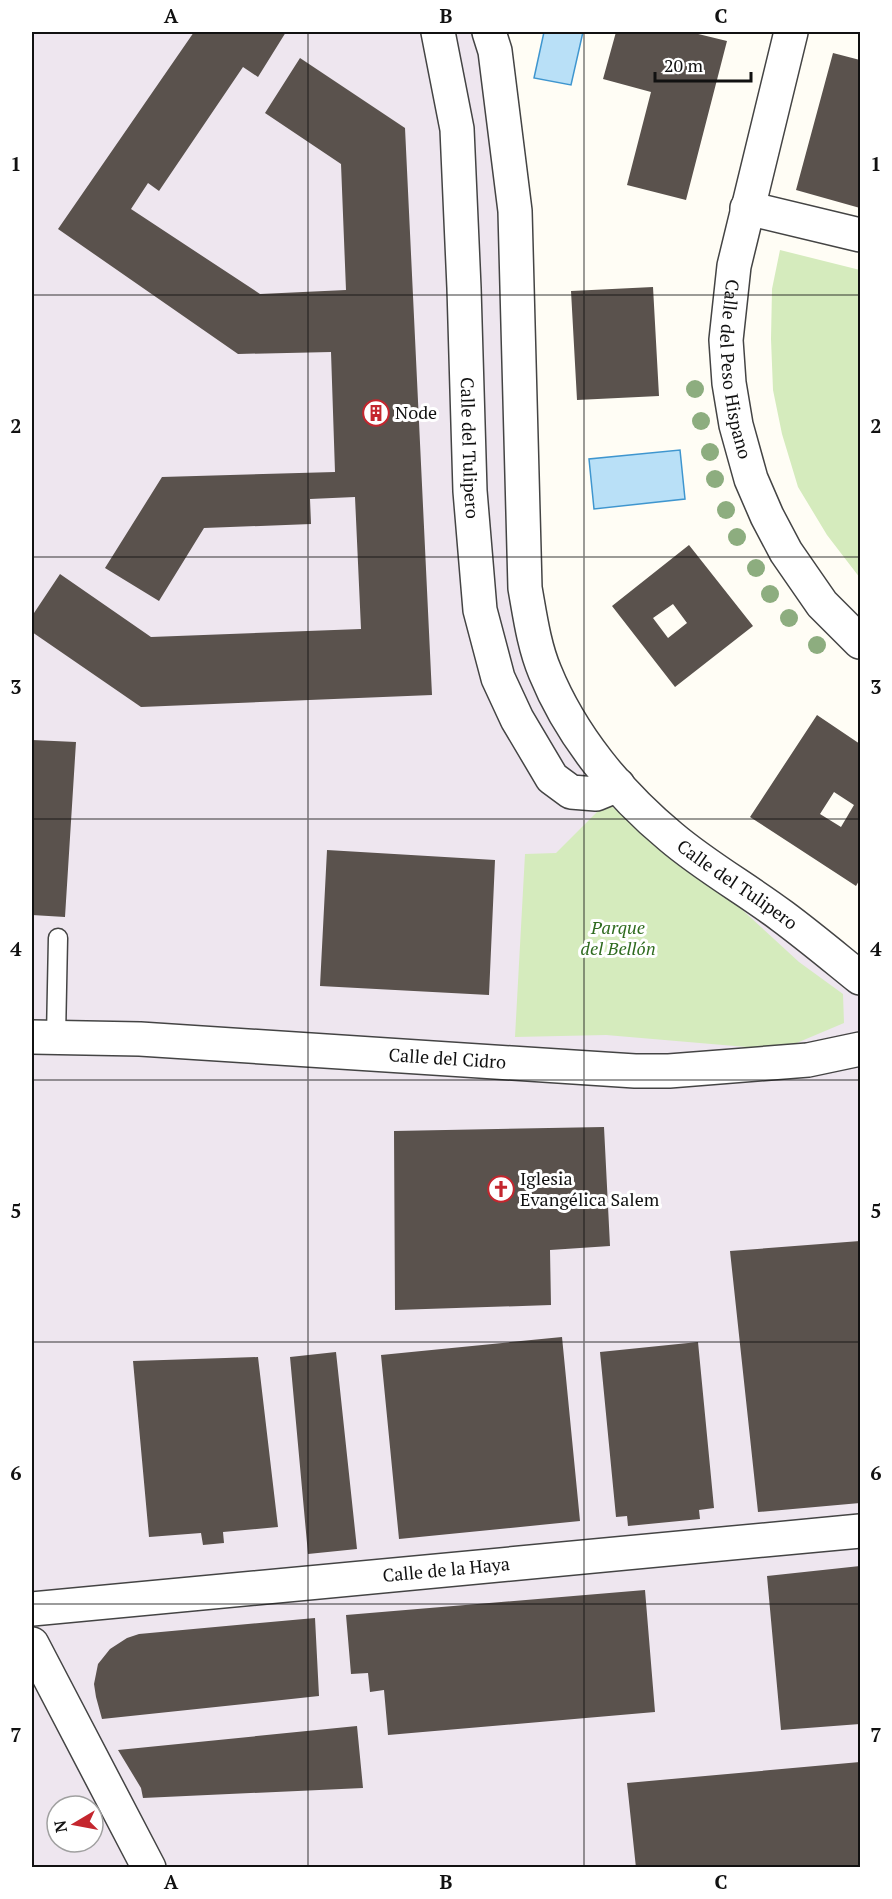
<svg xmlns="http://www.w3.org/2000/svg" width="892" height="1899" font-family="'PT Serif',serif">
  <rect width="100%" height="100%" fill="#fffdf5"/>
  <!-- industrial -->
  <path fill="#eee6ef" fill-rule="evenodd" d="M 32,32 L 489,32 L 524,546 L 580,737 L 860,978 L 860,1867 L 32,1868 ZM 57,1806 L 93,1806 L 93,1842 L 57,1842 Z"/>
  <!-- green -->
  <path fill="#d5ebbd" d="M 780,250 L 860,270 L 860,578 L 827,535 L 798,487 L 782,434 L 773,390 L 771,339 L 772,289 Z
    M 607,802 L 662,851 L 737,905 L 799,962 L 843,994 L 844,1023 L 780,1050 L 606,1035 L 515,1037 L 525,854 L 556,853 Z"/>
  <!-- water -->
  <path fill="#b9e0f7" stroke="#3f96cf" stroke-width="1.5" d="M 544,32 L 583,32 L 571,85 L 534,78 Z
    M 680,450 L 685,499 L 594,509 L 589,459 Z"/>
  <!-- building -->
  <path fill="#5a524d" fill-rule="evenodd" d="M 194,32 L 286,32 L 258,77 L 243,67 L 159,191 L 148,183 L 131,209 L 260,294 L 346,290 L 341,164 L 265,113 L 300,58 L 405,128 L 432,695 L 141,707 L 32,632 L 32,616 L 60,574 L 151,637 L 361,629 L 355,497 L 310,499 L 311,524 L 204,528 L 159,601 L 105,568 L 162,477 L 335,472 L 331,352 L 238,354 L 58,229 Z
    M 616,32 L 690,32 L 727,41 L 686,200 L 627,185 L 651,92 L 603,79 Z
    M 833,53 L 860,60 L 860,208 L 796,190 Z
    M 653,287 L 659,396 L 577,400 L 571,291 Z
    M 689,545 L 753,626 L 675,687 L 612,606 ZM 673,604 L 687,623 L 668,638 L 653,618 Z
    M 817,715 L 860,744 L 860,879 L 856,886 L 750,817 ZM 834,792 L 854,805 L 841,827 L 820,814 Z
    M 32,740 L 76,742 L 65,917 L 32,915 Z
    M 327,850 L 495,860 L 489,995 L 320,986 Z
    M 604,1127 L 610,1246 L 550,1250 L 551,1305 L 395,1310 L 394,1131 Z
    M 860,1241 L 860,1503 L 758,1512 L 730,1251 Z
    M 562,1337 L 580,1521 L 399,1539 L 381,1355 Z
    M 698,1342 L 714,1508 L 699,1510 L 700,1519 L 628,1526 L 627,1516 L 616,1517 L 600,1352 Z
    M 336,1352 L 357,1549 L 308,1554 L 290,1357 Z
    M 258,1357 L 278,1527 L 223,1532 L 224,1543 L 203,1545 L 201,1533 L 149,1537 L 133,1361 Z
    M 860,1566 L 860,1724 L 781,1730 L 767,1576 Z
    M 645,1590 L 655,1712 L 388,1735 L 384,1690 L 370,1692 L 368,1673 L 351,1674 L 346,1615 Z
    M 315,1618 L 319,1696 L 102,1719 L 96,1697 L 94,1684 L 98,1664 L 110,1649 L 127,1638 L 139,1634 Z
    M 357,1726 L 363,1788 L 143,1798 L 141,1788 L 118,1750 Z
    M 860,1762 L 860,1868 L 636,1868 L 627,1783 Z"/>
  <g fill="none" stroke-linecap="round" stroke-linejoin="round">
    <!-- lane casing -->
    <g stroke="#444" stroke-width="21">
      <path id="lane" d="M 56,1037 L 58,938"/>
    </g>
    <!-- street casing -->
    <g stroke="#444" stroke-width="36">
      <g id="street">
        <path id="s1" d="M 438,32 L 457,129 L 464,288 L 470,491 L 480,610 L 498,678 L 517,719 L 552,778 L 571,792 L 596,794 L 618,785"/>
        <path id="s2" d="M 489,32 L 495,51 L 515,211 L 525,588 C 530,616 534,646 545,672 C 571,736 618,793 671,837 C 705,866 746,889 782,916 C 809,936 834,957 860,978"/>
        <path id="s3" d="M 791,32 L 734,266 L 726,340 L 729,383 L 736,425 L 751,479 L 767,516 L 786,552 L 822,604 L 860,642"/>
        <path d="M 747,208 L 860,235"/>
        <path id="s4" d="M 32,1037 L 140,1039 L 635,1071 L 669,1071 L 808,1060 L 860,1049"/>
        <path id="s5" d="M 32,1609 L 860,1531"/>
        <path d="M 32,1644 L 149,1868"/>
      </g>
    </g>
    <!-- lane -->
    <use href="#lane" stroke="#fff" stroke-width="18"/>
    <!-- street -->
    <use href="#street" stroke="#fff" stroke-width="33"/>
  </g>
  <!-- trees -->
  <g fill="#8dad7f">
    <circle cx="695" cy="389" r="9"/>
    <circle cx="701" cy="421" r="9"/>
    <circle cx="710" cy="452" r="9"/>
    <circle cx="715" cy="479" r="9"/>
    <circle cx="726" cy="510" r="9"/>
    <circle cx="737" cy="537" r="9"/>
    <circle cx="756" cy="568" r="9"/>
    <circle cx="770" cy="594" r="9"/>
    <circle cx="789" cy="618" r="9"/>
    <circle cx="817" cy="645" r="9"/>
  </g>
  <!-- grid -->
  <path fill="none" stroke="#111" stroke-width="1.5" stroke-opacity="0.55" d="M 308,32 L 308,1868M 584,32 L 584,1868M 32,295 L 860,295M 32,557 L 860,557M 32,819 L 860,819M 32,1080 L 860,1080M 32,1342 L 860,1342M 32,1604 L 860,1604"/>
  <!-- icons -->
  <defs>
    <g id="building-ring" transform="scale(1.35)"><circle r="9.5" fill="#fff" stroke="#c4262e" stroke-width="1.5"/><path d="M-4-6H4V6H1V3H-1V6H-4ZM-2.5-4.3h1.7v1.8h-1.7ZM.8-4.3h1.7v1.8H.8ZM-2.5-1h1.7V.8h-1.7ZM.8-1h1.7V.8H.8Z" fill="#c4262e"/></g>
    <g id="church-ring" transform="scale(1.35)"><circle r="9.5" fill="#fff" stroke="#c4262e" stroke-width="1.5"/><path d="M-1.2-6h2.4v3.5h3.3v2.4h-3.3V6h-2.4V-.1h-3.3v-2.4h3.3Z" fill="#c4262e"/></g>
  </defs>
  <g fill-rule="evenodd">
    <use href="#building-ring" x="376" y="413"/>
    <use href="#church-ring" x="501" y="1189"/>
  </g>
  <g text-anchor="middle" stroke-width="6" stroke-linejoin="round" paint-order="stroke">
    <!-- street labels -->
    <g font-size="18" fill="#111" stroke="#fff">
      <text dy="6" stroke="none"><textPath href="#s3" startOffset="345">Calle del Peso Hispano</textPath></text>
      <text dy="6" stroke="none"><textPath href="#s1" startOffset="418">Calle del Tulipero</textPath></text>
      <text dy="6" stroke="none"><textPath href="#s2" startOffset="936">Calle del Tulipero</textPath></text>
      <text dy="6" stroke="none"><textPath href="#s4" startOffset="416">Calle del Cidro</textPath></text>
      <text dy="6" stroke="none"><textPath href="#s5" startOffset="416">Calle de la Haya</textPath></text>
    </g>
    <!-- poi labels -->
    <g font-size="18" fill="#111" stroke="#fff" text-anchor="start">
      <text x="395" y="419">Node</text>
      <text x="520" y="1185">Iglesia<tspan x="520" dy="21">Evangélica Salem</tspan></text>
    </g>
    <!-- park labels -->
    <g font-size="18" font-style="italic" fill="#2f6b1f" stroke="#fff">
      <text x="618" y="934">Parque<tspan x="618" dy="21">del Bellón</tspan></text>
    </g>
  </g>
  <!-- border -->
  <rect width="892" height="1899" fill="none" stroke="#ffffff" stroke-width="66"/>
  <!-- north arrow -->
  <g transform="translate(75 1824) rotate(260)"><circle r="28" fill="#ffffff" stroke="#a0a0a0" stroke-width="1.5"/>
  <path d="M0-4.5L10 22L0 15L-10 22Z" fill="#c4262e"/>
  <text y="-9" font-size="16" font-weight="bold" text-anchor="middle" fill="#111111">N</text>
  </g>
  <!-- scale -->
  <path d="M655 72v9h96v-9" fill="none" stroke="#111111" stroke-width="3"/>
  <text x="664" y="72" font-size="18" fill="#111111" stroke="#ffffff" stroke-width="4.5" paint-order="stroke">20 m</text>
  <rect x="33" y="33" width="826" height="1833" fill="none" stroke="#111" stroke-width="2"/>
  <g font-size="20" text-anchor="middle" font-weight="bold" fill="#111">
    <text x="171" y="23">A</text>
    <text x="446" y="23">B</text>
    <text x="721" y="23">C</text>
    <text x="16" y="171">1</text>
    <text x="876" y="171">1</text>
    <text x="16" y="433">2</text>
    <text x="876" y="433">2</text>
    <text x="16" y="694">3</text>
    <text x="876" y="694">3</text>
    <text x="16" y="956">4</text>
    <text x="876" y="956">4</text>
    <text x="16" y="1218">5</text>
    <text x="876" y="1218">5</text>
    <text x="16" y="1480">6</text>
    <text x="876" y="1480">6</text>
    <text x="16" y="1742">7</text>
    <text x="876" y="1742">7</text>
    <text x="171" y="1889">A</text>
    <text x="446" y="1889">B</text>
    <text x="721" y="1889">C</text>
  </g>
</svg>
